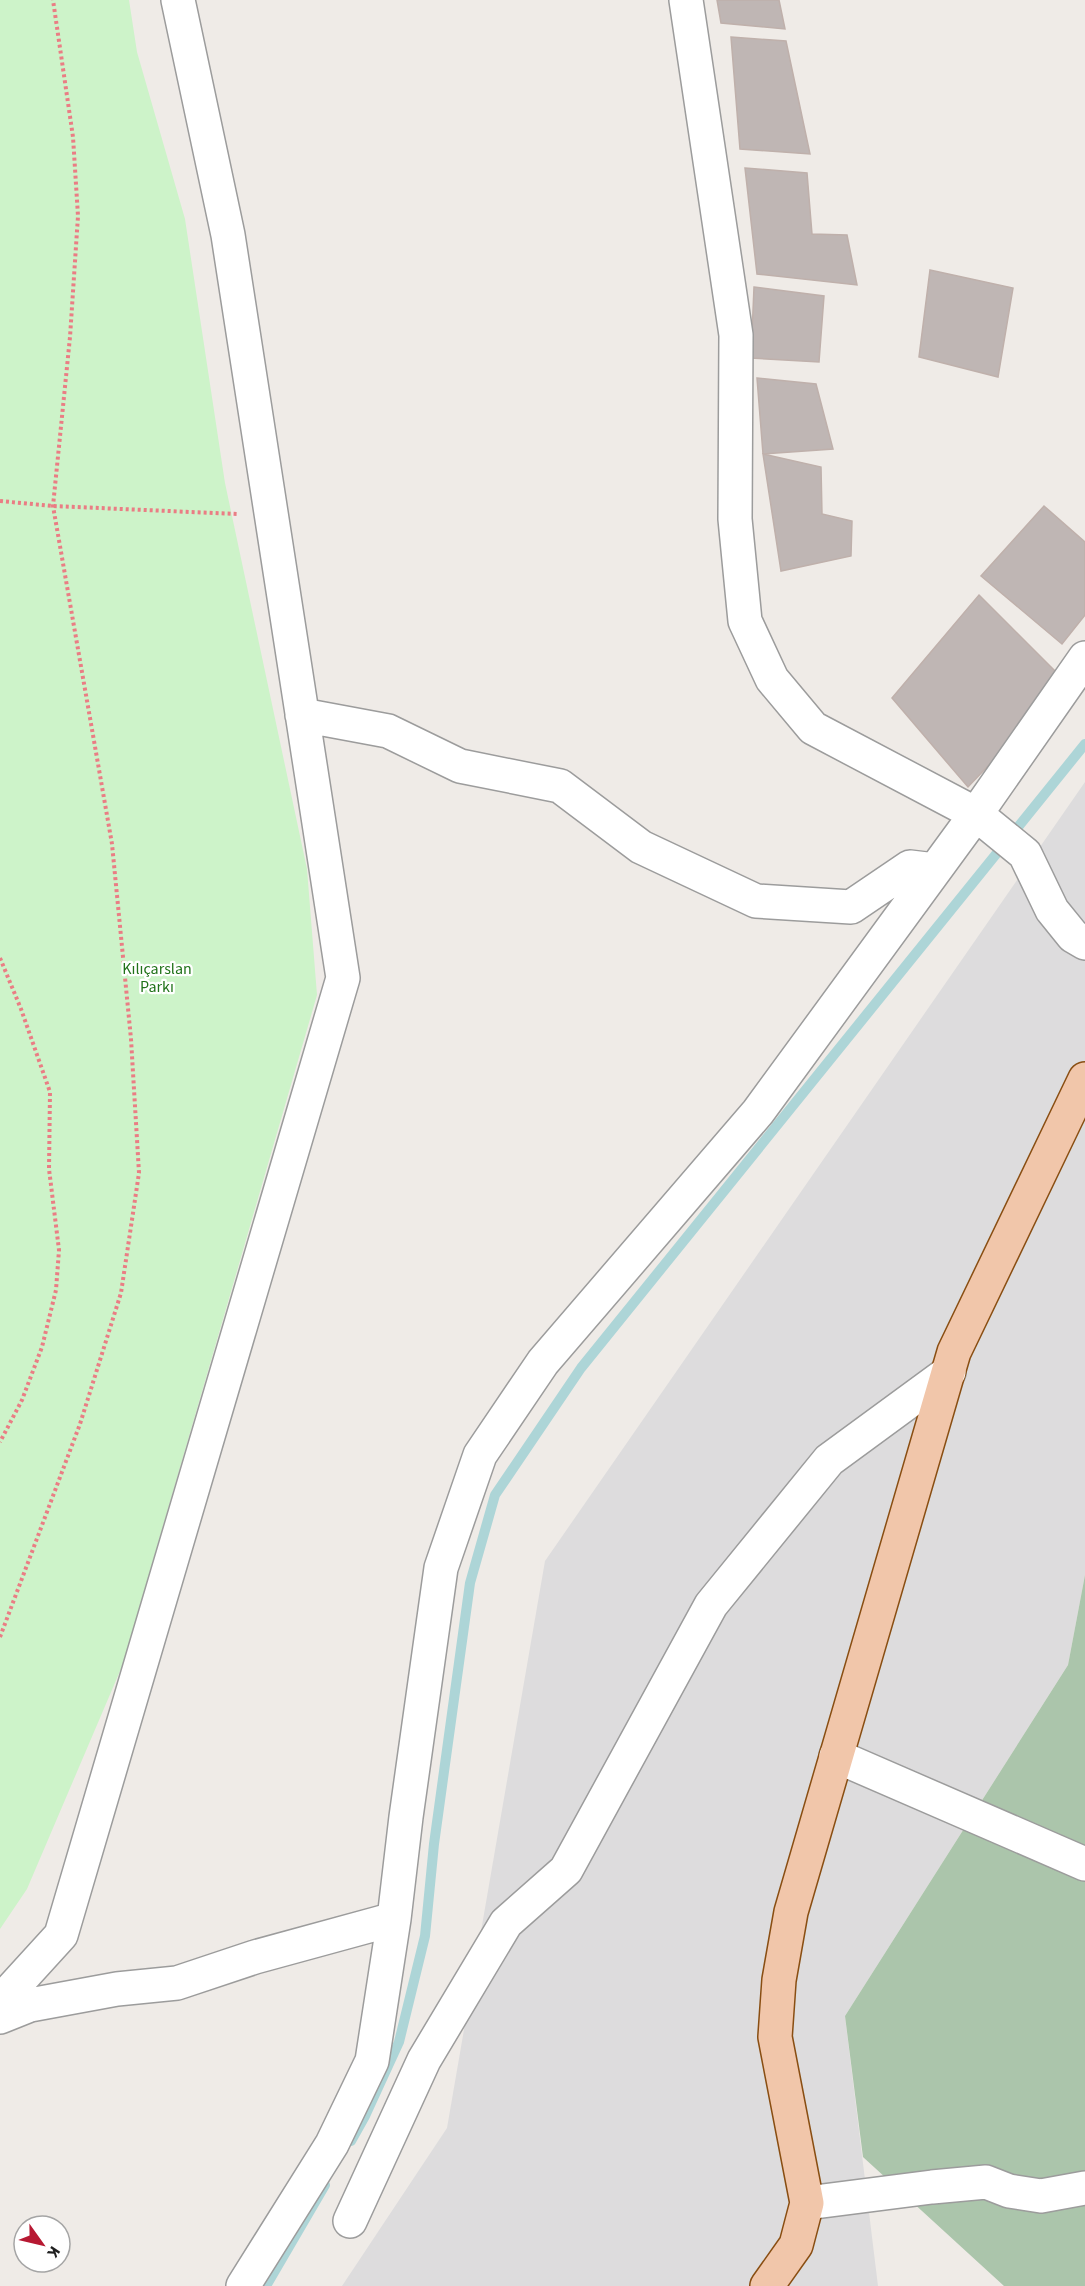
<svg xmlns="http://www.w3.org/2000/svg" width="1085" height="2286" font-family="'Source Sans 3',sans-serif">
  <rect width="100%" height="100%" fill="#efebe7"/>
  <!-- residential -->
  <path fill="#dddcdd" d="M 1085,782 L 1085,1575 L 1068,1665 L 845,2016 L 878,2286 L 342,2286 L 447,2128 L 545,1561 Z"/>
  <!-- cemetery -->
  <path fill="#abc5ab" d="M 1085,1575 L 1085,2286 L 1004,2286 L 863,2157 L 845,2016 L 1068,1665 Z"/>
  <!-- park -->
  <path fill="#cdf3c9" d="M 0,0 L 129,0 L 137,52 L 185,219 L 225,483 L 307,869 L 317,995 L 123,1664 L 27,1889 L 0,1929 Z"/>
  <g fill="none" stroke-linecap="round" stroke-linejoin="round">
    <!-- stream -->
    <path stroke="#add5d7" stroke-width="10" d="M 351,2141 L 365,2116 L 399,2042 L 425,1936 L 434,1844 L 470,1583 L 495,1495 L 581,1368 L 1085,744
      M 266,2286 L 325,2185"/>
  </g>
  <!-- building -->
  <path fill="#bfb6b4" stroke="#bfb0ab" stroke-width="1.5" d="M 717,0 L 779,0 L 785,29 L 721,23 Z
    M 731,37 L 786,41 L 810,154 L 740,149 Z
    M 745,168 L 807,173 L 812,234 L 847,235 L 857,285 L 757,274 Z
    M 930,270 L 1013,288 L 998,377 L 919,357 Z
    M 754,287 L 824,296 L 819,362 L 751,358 Z
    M 757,378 L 816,384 L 833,449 L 763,454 Z
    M 763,454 L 821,467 L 822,514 L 852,521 L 851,556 L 781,571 Z
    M 1044,506 L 1085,542 L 1085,615 L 1062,644 L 981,576 Z
    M 979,595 L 1067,683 L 968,787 L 892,698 Z"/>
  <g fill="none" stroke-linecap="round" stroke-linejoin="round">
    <!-- minor casing -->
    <g stroke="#9c9c9c" stroke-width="36">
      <path id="minor" d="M 686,0 L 736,335 L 735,519 L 745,621 L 772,679 L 813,728 L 976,814 L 1025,854 L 1052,910 L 1073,936 L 1085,943
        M 302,715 L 388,731 L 460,766 L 560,786 L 641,847 L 756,901 L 851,907 L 910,867 L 935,870
        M 836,1756 L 1085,1864
        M 0,2002 L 61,1935 L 343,978 L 228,235 L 178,0
        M 0,2017 L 30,2005 L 117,1989 L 177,1983 L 255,1957 L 394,1919
        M 807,2203 L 932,2187 L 986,2182 L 1009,2191 L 1041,2196 L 1085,2188
        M 350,2221 L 424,2060 L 506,1923 L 566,1870 L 711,1605 L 829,1460 L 949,1372
        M 243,2286 L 332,2144 L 372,2061 L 394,1919 L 406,1817 L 441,1568 L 480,1455 L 543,1362 L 758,1112 L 976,814 L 1085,658"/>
    </g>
    <!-- major casing -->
    <g stroke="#894e12" stroke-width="36">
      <path id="major" d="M 767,2286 L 796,2245 L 807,2203 L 775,2037 L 779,1980 L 791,1912 L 954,1352 L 1085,1079"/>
    </g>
    <!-- path -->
    <path stroke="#ea7d84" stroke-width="4" stroke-dasharray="3 3" stroke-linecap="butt" d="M 0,501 L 53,506 L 237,514
      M 0,958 L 21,1009 L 50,1092 L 49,1169 L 59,1250 L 56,1290 L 42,1347 L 22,1400 L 0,1442
      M 0,1637 L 80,1424 L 121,1293 L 139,1173 L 131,1039 L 112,844 L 53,506 L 70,337 L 78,216 L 73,137 L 53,0"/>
    <!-- minor -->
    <use href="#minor" stroke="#fff" stroke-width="33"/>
    <!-- major -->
    <use href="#major" stroke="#f1c6aa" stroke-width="33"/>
  </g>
  <g text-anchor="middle" stroke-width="4.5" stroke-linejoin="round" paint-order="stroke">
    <!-- park labels -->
    <g font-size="16" fill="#207219" stroke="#fff">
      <text x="157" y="974">Kılıçarslan<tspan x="157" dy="18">Parkı</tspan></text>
    </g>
  </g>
  <!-- north arrow -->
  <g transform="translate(42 2244) rotate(124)"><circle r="28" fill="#ffffff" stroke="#a5a5a5" stroke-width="1.5"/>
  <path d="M0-4.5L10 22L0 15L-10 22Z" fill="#b71832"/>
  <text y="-9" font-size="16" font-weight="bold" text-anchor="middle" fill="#1f1f1f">K</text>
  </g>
</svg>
